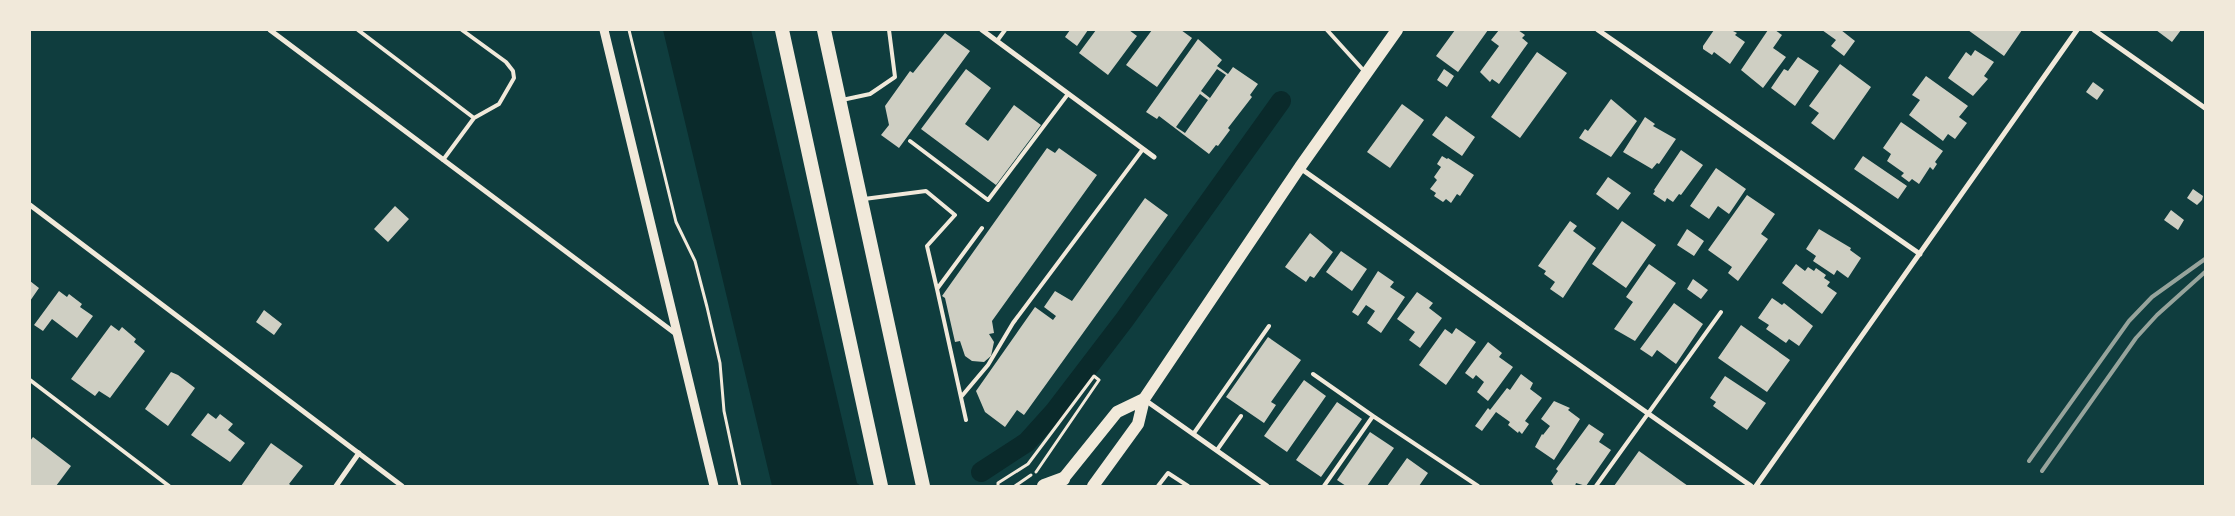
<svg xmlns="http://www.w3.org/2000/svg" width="2235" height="516" font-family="'Golos Text',sans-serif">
  <rect width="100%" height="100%" fill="#0f3d3e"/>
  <!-- water -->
  <path fill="#0a2a2b" d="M 663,30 L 751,30 L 857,483 L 861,486 L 772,486 Z"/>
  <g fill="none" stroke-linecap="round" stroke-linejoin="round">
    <!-- canal -->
    <path stroke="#0a2a2b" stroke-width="20" d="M 981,472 L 1027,442 L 1054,412 L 1125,319 L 1281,101"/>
  </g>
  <!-- building -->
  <path fill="#cfcfc3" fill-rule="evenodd" d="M 1070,30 L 1088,30 L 1077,46 L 1065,37 Z
    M 1096,30 L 1129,30 L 1137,36 L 1108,75 L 1079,53 Z
    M 1152,30 L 1181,30 L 1192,38 L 1157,87 L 1126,65 Z
    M 1455,30 L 1488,30 L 1458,72 L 1436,56 Z
    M 1499,30 L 1518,30 L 1525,35 L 1522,38 L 1528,43 L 1499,84 L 1492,79 L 1490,82 L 1480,72 L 1499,46 L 1491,40 Z
    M 1714,30 L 1734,30 L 1733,31 L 1737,33 L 1735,35 L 1745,42 L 1730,64 L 1714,52 L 1712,55 L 1703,49 L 1703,46 Z
    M 1768,30 L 1775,30 L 1782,35 L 1773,48 L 1786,57 L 1763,88 L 1741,70 Z
    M 1822,30 L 1841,30 L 1855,41 L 1844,56 L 1831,46 L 1836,40 Z
    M 1968,30 L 2022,30 L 2004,56 Z
    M 2156,30 L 2181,30 L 2172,42 Z
    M 945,33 L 970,51 L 899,148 L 881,135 L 889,125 L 885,106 L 910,71 L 913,73 Z
    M 1198,39 L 1222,60 L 1217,66 L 1228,74 L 1233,67 L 1258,84 L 1250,95 L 1252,97 L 1228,128 L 1230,130 L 1218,146 L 1216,145 L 1209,154 L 1159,116 L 1157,119 L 1146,112 ZM 1217,69 L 1226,75 L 1210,98 L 1201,91 ZM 1200,94 L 1208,100 L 1185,133 L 1176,127 Z
    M 1975,50 L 1994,62 L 1984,76 L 1988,79 L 1973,96 L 1948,78 L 1966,52 L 1971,56 Z
    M 1537,52 L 1567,73 L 1520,138 L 1491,117 Z
    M 1798,57 L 1819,71 L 1795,106 L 1771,88 L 1784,69 L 1788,71 Z
    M 1840,64 L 1871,87 L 1834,140 L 1811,123 L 1819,113 L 1809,106 Z
    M 966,69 L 991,88 L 965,124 L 988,141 L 1014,105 L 1041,125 L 996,185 L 921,129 Z
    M 1444,69 L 1454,76 L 1447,87 L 1437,80 Z
    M 1926,76 L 1968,106 L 1959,117 L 1967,123 L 1955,139 L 1948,134 L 1943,141 L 1909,115 L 1920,100 L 1912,95 Z
    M 2093,82 L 2104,90 L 2097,100 L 2086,92 Z
    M 1611,99 L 1637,121 L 1611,157 L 1579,138 L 1585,129 L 1588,131 Z
    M 1402,104 L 1424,120 L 1390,168 L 1367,152 Z
    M 1446,116 L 1475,137 L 1462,156 L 1432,135 Z
    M 1645,117 L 1655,124 L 1653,126 L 1676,139 L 1659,164 L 1657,163 L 1652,169 L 1623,152 Z
    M 1901,122 L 1943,151 L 1935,162 L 1937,164 L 1933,170 L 1930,167 L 1919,184 L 1912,179 L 1909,182 L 1901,176 L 1904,173 L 1887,161 L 1891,154 L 1883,148 Z
    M 1047,148 L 1055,153 L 1059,148 L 1097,175 L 992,321 L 994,333 L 989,334 L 994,342 L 991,356 L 984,362 L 972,361 L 965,356 L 960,341 L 955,342 L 945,298 L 942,296 Z
    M 1681,150 L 1703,165 L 1681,195 L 1679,194 L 1673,202 L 1667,198 L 1665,202 L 1653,194 L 1655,191 L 1654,190 Z
    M 1442,156 L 1447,159 L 1448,158 L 1474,175 L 1460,196 L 1457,194 L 1451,203 L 1446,199 L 1443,202 L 1434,196 L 1436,193 L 1430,189 L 1437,180 L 1434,177 L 1441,167 L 1437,164 Z
    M 1863,156 L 1907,186 L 1898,199 L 1854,169 Z
    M 1716,168 L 1746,189 L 1729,214 L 1718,206 L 1709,219 L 1690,206 Z
    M 1608,177 L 1631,193 L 1618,210 L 1596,194 Z
    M 2193,189 L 2203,196 L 2202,200 L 2197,205 L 2187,198 Z
    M 1747,195 L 1775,214 L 1761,234 L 1768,239 L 1738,281 L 1728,273 L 1732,267 L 1708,250 Z
    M 1145,198 L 1168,215 L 1024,415 L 1017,410 L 1005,427 L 985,412 L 976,391 L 1035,307 L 1053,320 L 1056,316 L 1044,307 L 1055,291 L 1072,301 Z
    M 395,206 L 409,219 L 388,242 L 374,229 Z
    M 2171,210 L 2184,220 L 2178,230 L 2164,220 Z
    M 1570,221 L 1577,226 L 1573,231 L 1596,248 L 1563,298 L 1550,289 L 1555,282 L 1544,274 L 1546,271 L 1538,266 Z
    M 1622,221 L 1656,245 L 1626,288 L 1592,264 Z
    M 1687,229 L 1704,241 L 1694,256 L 1677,245 Z
    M 1819,229 L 1851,248 L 1850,250 L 1861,258 L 1848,278 L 1837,270 L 1834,275 L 1813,261 L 1816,256 L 1806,249 Z
    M 1310,233 L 1333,252 L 1314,278 L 1310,276 L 1306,282 L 1285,267 Z
    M 1341,251 L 1367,269 L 1352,291 L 1326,272 Z
    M 1649,264 L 1676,283 L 1635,341 L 1614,329 L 1633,302 L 1626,297 Z
    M 1796,264 L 1805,271 L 1808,267 L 1814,271 L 1816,268 L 1826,275 L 1824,278 L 1830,282 L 1827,286 L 1837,293 L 1822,314 L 1782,283 Z
    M 1378,271 L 1394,282 L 1390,287 L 1405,297 L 1381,333 L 1367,323 L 1375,311 L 1366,305 L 1358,316 L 1352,312 Z
    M 1693,279 L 1708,290 L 1701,299 L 1687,289 Z
    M 30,281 L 39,288 L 30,301 Z
    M 59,291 L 67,297 L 69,294 L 82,304 L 80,307 L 93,316 L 77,338 L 52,319 L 43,331 L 34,325 Z
    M 1417,292 L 1433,303 L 1429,308 L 1442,318 L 1420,348 L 1409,340 L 1415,332 L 1397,319 Z
    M 1772,298 L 1782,305 L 1784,303 L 1813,326 L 1799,346 L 1789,339 L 1786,343 L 1766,329 L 1769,325 L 1758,318 Z
    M 1674,303 L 1703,324 L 1676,364 L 1657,350 L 1652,357 L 1640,349 Z
    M 264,310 L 282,324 L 274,335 L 256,322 Z
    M 111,325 L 119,331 L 122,327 L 136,339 L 134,342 L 145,351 L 110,398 L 99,391 L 95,396 L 71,379 Z
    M 1741,325 L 1790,360 L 1767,392 L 1718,358 Z
    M 1456,328 L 1476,342 L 1446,385 L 1419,365 L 1445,329 L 1452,334 Z
    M 1268,337 L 1301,360 L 1271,402 L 1276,405 L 1264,423 L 1226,397 Z
    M 1488,342 L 1502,353 L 1499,357 L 1513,367 L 1488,401 L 1477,392 L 1484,382 L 1476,375 L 1473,379 L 1465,373 Z
    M 171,372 L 178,375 L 195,388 L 168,426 L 145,409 Z
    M 1521,374 L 1533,383 L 1530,389 L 1542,398 L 1525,421 L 1529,424 L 1522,434 L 1519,431 L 1518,433 L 1508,425 L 1510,422 L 1496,412 L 1482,431 L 1475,426 L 1488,408 L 1490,410 L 1507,388 L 1510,390 Z
    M 1725,376 L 1766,403 L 1747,430 L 1713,406 L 1716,402 L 1710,398 Z
    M 1304,380 L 1326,396 L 1287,452 L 1264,436 Z
    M 1554,401 L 1570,408 L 1568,410 L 1580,419 L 1554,460 L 1535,447 L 1542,434 L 1543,435 L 1550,426 L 1541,419 Z
    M 1337,402 L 1362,419 L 1321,477 L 1296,460 Z
    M 208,413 L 216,419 L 220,414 L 233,424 L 228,430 L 245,443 L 230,462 L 191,435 Z
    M 1589,424 L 1604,434 L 1599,442 L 1611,450 L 1586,486 L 1576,483 L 1575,486 L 1554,486 L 1551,481 L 1558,471 L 1556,469 Z
    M 1370,432 L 1394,448 L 1367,486 L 1346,486 L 1337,480 Z
    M 33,437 L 71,466 L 56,486 L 30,486 L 30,441 Z
    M 271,443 L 303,466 L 289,484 L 292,486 L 241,486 Z
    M 1639,451 L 1688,486 L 1614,486 Z
    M 1407,458 L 1428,473 L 1419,486 L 1387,486 Z"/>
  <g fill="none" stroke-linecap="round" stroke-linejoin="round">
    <!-- path -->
    <path stroke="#f1e9da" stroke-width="3" d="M 629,30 L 676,222 L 695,261 L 707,307 L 720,363 L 724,411 L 740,486
      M 998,486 L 998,483 L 1028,464 L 1094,376 L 1099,380 L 1036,472
      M 1015,486 L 1031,475"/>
    <!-- service -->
    <path stroke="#f1e9da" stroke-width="4" d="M 358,30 L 474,118
      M 1327,30 L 1365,72
      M 997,41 L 1005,30
      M 842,100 L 870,94 L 895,77 L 889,30
      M 910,141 L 988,200 L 1068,94
      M 443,160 L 474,118 L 499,104 L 514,78 L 513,71 L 506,62 L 462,30
      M 864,199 L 926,191 L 955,215 L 927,246 L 937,289 L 982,228
      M 937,289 L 966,420
      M 1313,374 L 1373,416 L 1324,486
      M 30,380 L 169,486
      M 961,397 L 988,365 L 1013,323 L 1143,149
      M 1373,416 L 1478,486
      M 1194,433 L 1269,326
      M 1217,450 L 1241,416
      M 1158,486 L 1168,473 L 1188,486
      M 1596,486 L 1721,312"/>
    <!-- minor -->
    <path stroke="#f1e9da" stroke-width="5" d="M 270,30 L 676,334
      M 982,30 L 1154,157
      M 1598,30 L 1920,254
      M 2094,30 L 2205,108
      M 1300,168 L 1751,486
      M 30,205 L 402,486
      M 1145,400 L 1267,486
      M 336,486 L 359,453
      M 1756,486 L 2077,30"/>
    <!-- tertiary -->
    <path stroke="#f1e9da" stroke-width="9" d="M 604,30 L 714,486"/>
    <!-- primary -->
    <path stroke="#f1e9da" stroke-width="12" d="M 1056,485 L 1063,479 L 1117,412 L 1144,399
      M 1093,486 L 1138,424 L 1144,399 L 1300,167 L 1397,30"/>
    <!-- trunk -->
    <path stroke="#f1e9da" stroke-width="14" d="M 782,30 L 881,486
      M 824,30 L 923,486
      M 1044,486 L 1063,479"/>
    <!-- rail -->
    <path stroke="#97a49c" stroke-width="4" d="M 2029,461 L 2129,321 L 2152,297 L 2205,259
      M 2042,471 L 2136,338 L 2157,315 L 2205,272"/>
  </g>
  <!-- border -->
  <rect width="2235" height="516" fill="none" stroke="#f1e9da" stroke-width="62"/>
</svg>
